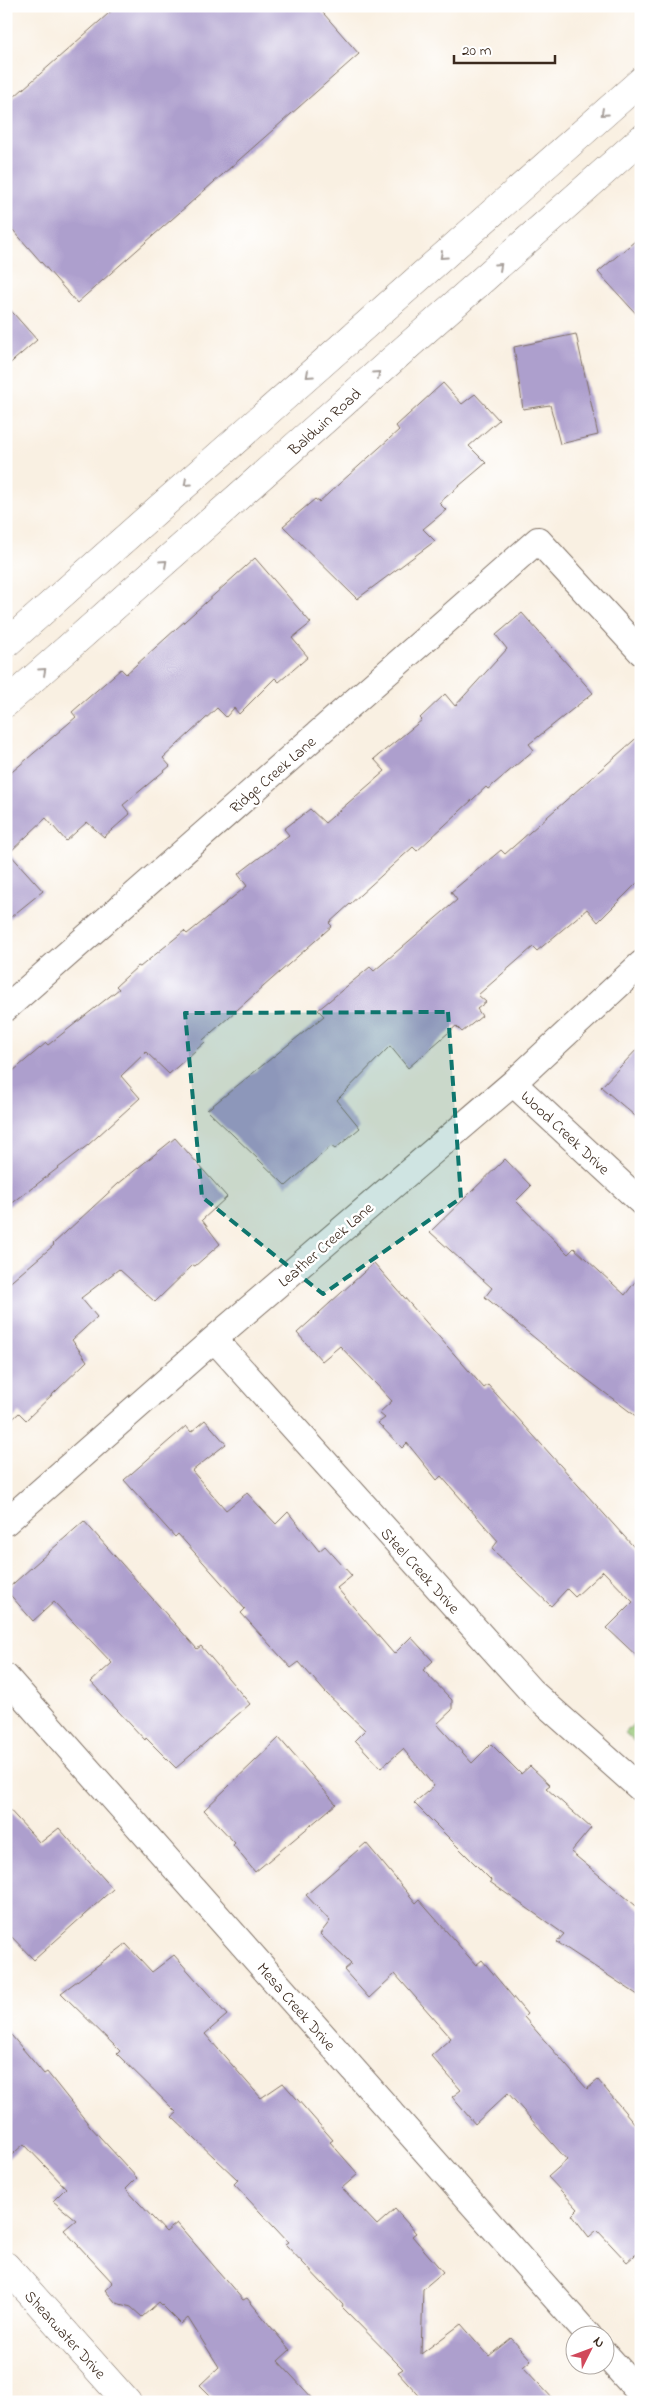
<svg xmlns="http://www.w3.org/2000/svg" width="647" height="2408" font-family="'Indie Flower',sans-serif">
  <rect width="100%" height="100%" fill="#fff"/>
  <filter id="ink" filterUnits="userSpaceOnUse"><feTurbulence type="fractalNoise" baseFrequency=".02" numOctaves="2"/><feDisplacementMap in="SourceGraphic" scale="10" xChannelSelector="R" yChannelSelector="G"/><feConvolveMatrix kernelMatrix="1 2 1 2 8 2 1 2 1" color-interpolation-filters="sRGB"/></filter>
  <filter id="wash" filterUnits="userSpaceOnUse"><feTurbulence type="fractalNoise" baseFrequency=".0096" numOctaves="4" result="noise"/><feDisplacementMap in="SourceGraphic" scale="20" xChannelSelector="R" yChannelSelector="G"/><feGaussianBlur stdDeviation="1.12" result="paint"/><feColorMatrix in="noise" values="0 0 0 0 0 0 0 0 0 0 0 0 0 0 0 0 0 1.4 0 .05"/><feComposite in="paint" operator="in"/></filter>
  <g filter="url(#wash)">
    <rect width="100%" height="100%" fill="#f9f0e2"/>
    <!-- green -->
    <path fill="#95c676" stroke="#68784a" d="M 641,1716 L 641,1748 L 625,1733 Z"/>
    <g id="blocks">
      <!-- building -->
      <path fill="#ad9fcd" d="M 117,6 L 317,6 L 359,54 L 77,303 L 6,222 L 6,104 Z
        M 641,236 L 641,319 L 598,272 Z
        M 6,305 L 37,340 L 6,367 Z
        M 576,334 L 598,435 L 560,444 L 550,405 L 523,409 L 514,347 Z
        M 443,383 L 462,404 L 475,394 L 499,420 L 469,446 L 486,463 L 439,503 L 446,510 L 423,529 L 435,541 L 357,599 L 283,526 L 315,499 L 319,502 L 399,430 L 396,426 Z
        M 255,558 L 311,623 L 292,638 L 308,657 L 279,682 L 275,678 L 239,714 L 234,708 L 226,717 L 217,708 L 163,758 L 170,766 L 123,805 L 130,814 L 104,837 L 87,822 L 66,841 L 46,818 L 9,853 L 43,891 L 6,921 L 6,777 L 76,717 L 72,712 L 121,669 L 126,674 Z
        M 522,613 L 593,693 L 529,744 L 534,750 L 488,789 L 486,787 L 417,851 L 413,847 L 329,923 L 332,926 L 203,1040 L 205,1042 L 169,1074 L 146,1052 L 121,1076 L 140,1098 L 88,1145 L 6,1208 L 6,1077 L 46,1043 L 48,1045 L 119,989 L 116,986 L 138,966 L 140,967 L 184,931 L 187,934 L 247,886 L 238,874 L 289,835 L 284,829 L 310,809 L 325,823 L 385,771 L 374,759 L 422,720 L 420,718 L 445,694 L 455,706 L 507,649 L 496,635 Z
        M 641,734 L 641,879 L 598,922 L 587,909 L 537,951 L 533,947 L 478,995 L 486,1002 L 477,1009 L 482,1016 L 462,1032 L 456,1026 L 408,1068 L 390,1046 L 337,1100 L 360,1128 L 335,1149 L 331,1146 L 286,1186 L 207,1110 L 324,1016 L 318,1010 L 370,967 L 374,971 L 457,900 L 451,892 L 501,850 L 505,854 Z
        M 641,1045 L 641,1121 L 601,1087 Z
        M 175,1138 L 227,1197 L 202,1220 L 220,1244 L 195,1266 L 193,1265 L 155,1302 L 119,1269 L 81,1298 L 97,1317 L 72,1340 L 87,1361 L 26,1420 L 19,1413 L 6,1425 L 6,1286 L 54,1245 L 53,1244 L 118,1184 Z
        M 505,1159 L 531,1186 L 516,1201 L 568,1254 L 574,1248 L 625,1295 L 641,1274 L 641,1420 L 564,1362 L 485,1297 L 492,1288 L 430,1232 Z
        M 374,1263 L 484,1388 L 488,1385 L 641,1555 L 641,1660 L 607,1628 L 633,1602 L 603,1571 L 575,1597 L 567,1589 L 551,1606 L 492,1549 L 498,1541 L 441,1476 L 437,1480 L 407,1443 L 402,1448 L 378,1423 L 385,1418 L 379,1413 L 392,1401 L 340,1346 L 322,1361 L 297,1333 Z
        M 205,1420 L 226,1444 L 192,1471 L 226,1510 L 247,1493 L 276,1524 L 288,1512 L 319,1551 L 325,1546 L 352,1576 L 337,1588 L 394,1654 L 411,1637 L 433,1661 L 423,1670 L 452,1700 L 452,1710 L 437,1724 L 472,1763 L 491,1744 L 521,1774 L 530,1766 L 550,1785 L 546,1788 L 591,1828 L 571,1852 L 641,1910 L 641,1997 L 557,1942 L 564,1934 L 490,1882 L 491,1880 L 414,1803 L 434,1786 L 403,1749 L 381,1768 L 355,1740 L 365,1730 L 326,1693 L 299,1662 L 291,1668 L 241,1613 L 245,1609 L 178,1534 L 175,1537 L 124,1480 L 186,1426 L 191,1432 Z
        M 84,1521 L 197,1649 L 201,1646 L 250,1704 L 176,1768 L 146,1738 L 145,1740 L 91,1682 L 112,1663 L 54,1602 L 33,1621 L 6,1590 Z
        M 279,1738 L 336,1804 L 255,1872 L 233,1845 L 235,1843 L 204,1810 Z
        M 6,1806 L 40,1843 L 59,1828 L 113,1889 L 34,1960 L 6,1931 Z
        M 366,1843 L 416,1903 L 419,1900 L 476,1965 L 482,1960 L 527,2014 L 524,2017 L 587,2089 L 598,2080 L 641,2131 L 641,2250 L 627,2262 L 597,2230 L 589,2237 L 572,2215 L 578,2209 L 548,2177 L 567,2160 L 508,2093 L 475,2124 L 452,2097 L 461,2090 L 431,2056 L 451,2038 L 395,1974 L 369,1998 L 344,1970 L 351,1964 L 320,1934 L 330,1921 L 306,1895 Z
        M 126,1944 L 152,1972 L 174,1955 L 227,2015 L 205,2034 L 261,2098 L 283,2083 L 333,2140 L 330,2142 L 358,2174 L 342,2188 L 377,2225 L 395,2209 L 416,2233 L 412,2236 L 443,2272 L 423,2289 L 421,2354 L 461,2324 L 489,2356 L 511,2338 L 531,2360 L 523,2367 L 556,2402 L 425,2402 L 398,2372 L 403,2369 L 342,2307 L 343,2305 L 285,2244 L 288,2242 L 234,2184 L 238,2180 L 172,2117 L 177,2113 L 117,2054 L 120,2051 L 61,1993 Z
        M 6,2029 L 44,2074 L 47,2072 L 90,2126 L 137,2178 L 126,2189 L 166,2232 L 177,2223 L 243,2300 L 247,2298 L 290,2350 L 278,2361 L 316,2402 L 217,2402 L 200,2385 L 219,2367 L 188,2318 L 181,2324 L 159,2302 L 142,2317 L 131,2307 L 116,2303 L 105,2290 L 113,2283 L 64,2230 L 76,2220 L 53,2201 L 66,2188 L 24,2144 L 6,2160 Z"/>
    </g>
  </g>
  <g filter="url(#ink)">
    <use href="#blocks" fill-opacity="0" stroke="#7e6f63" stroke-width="1"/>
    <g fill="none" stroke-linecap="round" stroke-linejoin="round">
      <!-- street casing -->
      <g stroke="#7e6f63" stroke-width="28">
        <path id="street" d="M 6,1008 L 538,540 L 641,652
          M 513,1083 L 641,1202
          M 214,1339 L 531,1691 L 641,1789
          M 6,1522 L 214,1339 L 513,1083 L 641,964
          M 6,1677 L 589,2336
          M 604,2353 L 641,2394"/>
      </g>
      <!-- secondary casing -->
      <g stroke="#7e6f63" stroke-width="29">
        <path id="secondary" d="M 6,644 L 641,81
          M 6,703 L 641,139
          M 6,2266 L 127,2402"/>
      </g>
      <!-- street -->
      <use href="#street" stroke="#fff" stroke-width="26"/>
      <!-- secondary -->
      <use href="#secondary" stroke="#fff" stroke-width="28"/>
    </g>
    <!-- one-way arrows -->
    <defs><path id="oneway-chevron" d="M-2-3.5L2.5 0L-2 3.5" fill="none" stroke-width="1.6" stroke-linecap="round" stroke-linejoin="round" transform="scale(1.25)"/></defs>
    <g stroke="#a79f9a">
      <use href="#oneway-chevron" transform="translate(604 113) rotate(138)"/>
      <use href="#oneway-chevron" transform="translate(443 256) rotate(138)"/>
      <use href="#oneway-chevron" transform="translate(499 266) rotate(-42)"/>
      <use href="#oneway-chevron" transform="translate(377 374) rotate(-42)"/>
      <use href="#oneway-chevron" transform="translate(309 375) rotate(138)"/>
      <use href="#oneway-chevron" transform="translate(187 483) rotate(138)"/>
      <use href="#oneway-chevron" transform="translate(164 563) rotate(-42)"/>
      <use href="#oneway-chevron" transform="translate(43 671) rotate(-42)"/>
    </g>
  </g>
  <!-- marked area -->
  <path fill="#0f766e" fill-opacity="0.2" stroke="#0f766e" stroke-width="4" stroke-dasharray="10 6" stroke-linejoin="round" d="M 448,1012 L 461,1198 L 323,1294 L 202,1197 L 185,1013 Z"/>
  <g text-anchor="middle" stroke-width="5" stroke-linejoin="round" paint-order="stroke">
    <!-- street labels -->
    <g font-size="16" fill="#3b2a1e" stroke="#fff">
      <text transform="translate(324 421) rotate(-42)" y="6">Baldwin Road</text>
      <text transform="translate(272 774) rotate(-41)" y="6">Ridge Creek Lane</text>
      <text transform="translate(566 1132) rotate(43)" y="6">Wood Creek Drive</text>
      <text transform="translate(325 1244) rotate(-41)" y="6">Leather Creek Lane</text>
      <text transform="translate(421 1570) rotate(48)" y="6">Steel Creek Drive</text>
      <text transform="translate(297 2006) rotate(49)" y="6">Mesa Creek Drive</text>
      <text transform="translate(66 2334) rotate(48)" y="6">Shearwater Drive</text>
    </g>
  </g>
  <!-- margin -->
  <rect width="647" height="2408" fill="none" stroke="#fff" stroke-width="25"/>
  <!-- north arrow -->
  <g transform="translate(590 2350) rotate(48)"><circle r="24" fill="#ffffff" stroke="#b1aaa5"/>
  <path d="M0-4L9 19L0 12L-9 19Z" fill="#d1495b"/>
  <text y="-8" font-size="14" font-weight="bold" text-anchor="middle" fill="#3b2a1e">N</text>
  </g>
  <!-- scale -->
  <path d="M454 55v8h101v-8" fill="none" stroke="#3b2a1e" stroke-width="2.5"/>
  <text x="462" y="55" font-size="15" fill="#3b2a1e" stroke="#ffffff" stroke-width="4" paint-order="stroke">20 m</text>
</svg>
